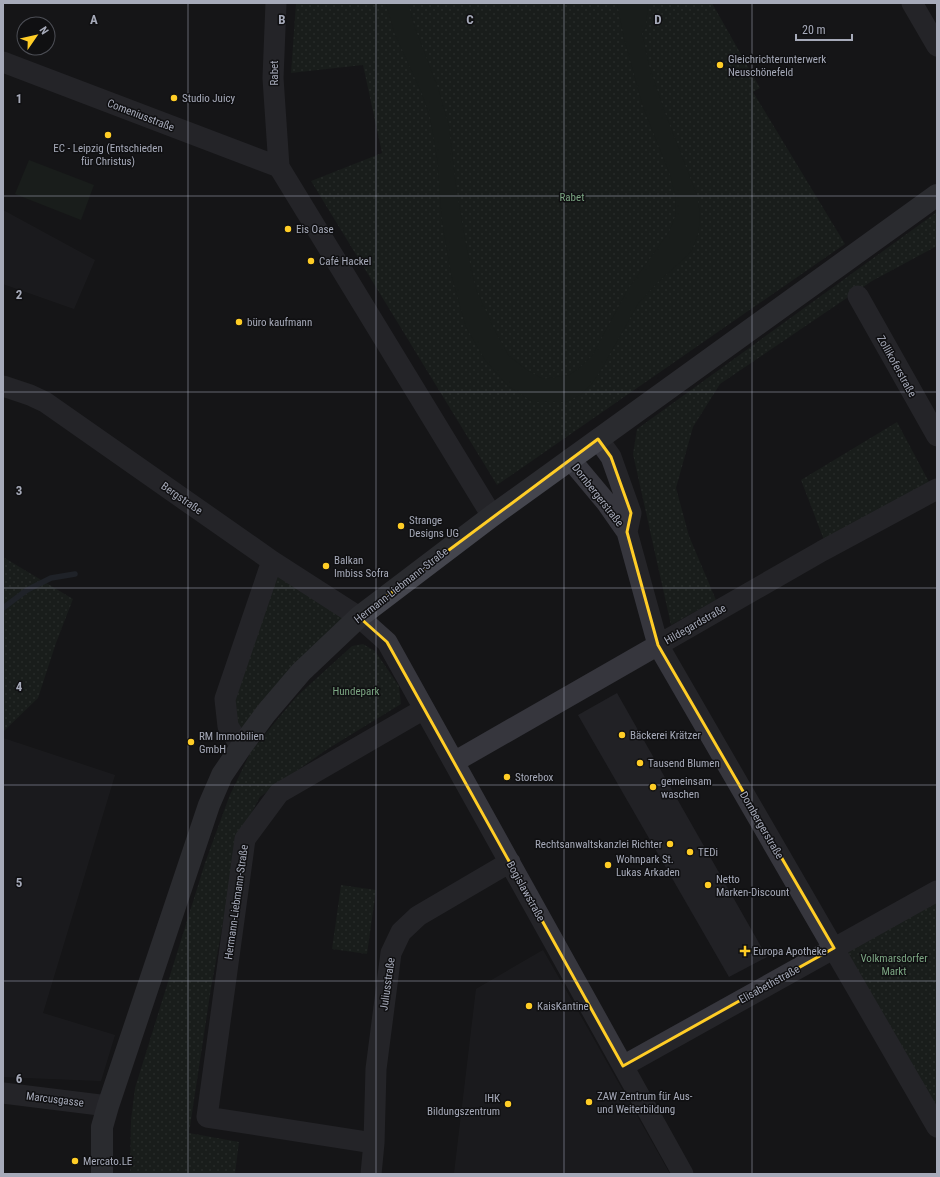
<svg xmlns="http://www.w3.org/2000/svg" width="940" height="1177" font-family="'Roboto Condensed',sans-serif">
  <defs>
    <pattern id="grass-dots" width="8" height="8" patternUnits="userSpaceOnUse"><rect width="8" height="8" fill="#1d261f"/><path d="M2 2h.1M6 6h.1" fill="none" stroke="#3b433d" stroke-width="1.8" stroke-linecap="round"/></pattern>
  </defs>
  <rect width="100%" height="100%" fill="#151517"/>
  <!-- built -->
  <path fill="#212125" d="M 3,210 L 95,260 L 74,309 L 3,284 Z
    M 617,693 L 767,957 L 729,977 L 578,715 Z
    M 3,738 L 115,775 L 43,1013 L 115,1035 L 101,1081 L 3,1077 Z
    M 543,950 L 583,1020 L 670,1174 L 454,1174 L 476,989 Z"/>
  <!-- grass -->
  <path fill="url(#grass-dots)" d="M 296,3 L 712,3 L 760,88 L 753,92 L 845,244 L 497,485 L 311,181 L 382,153 L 363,65 L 291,73 Z
    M 937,212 L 937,246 L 872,281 L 720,384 L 693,427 L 676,488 L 689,536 L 716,600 L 671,625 L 633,454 L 637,429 Z
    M 897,422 L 929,482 L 824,540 L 801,480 Z
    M 3,557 L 73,599 L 56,643 L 38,698 L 3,732 Z
    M 272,561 L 359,617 L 241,747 L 228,726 Z
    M 363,644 L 375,651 L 399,686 L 401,704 L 326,750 L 260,797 L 239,836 L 211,988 L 189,1133 L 239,1142 L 235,1174 L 130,1174 L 131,1120 L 135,1088 L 205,863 L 229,797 L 251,751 L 297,696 L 352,646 Z
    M 341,885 L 376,890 L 367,954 L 332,949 Z
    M 937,891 L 937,1106 L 834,948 Z"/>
  <!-- garden -->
  <path fill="#1d261f" d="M 386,3 L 408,3 L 415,28 L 438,88 L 449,126 L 456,187 L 467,250 L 476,289 L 496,333 L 509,356 L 527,370 L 543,379 L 569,375 L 578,369 L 592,356 L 628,289 L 669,232 L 676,214 L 675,196 L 671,177 L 643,107 L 624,38 L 617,3 L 648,3 L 646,27 L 642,33 L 649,65 L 664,110 L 698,198 L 700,218 L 698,234 L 692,250 L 688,255 L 657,283 L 638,304 L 601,370 L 591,385 L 580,395 L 566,402 L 533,402 L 508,386 L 485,360 L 466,327 L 451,274 L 442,221 L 437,158 L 430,117 L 422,94 L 394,32 Z
    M 29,160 L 94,185 L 81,220 L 15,194 Z"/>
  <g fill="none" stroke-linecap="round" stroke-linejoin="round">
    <!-- stream -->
    <path stroke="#2a323c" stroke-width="5.5" d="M 3,608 L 27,590 L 51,578 L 75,574"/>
    <!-- street -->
    <path stroke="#36363d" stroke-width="21" d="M 276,3 L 273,78 L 279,167 L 492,516
      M 912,3 L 937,46
      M 3,62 L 279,167
      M 858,296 L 937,436
      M 3,386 L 30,395 L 45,402 L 272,561 L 359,617 L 387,642 L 683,1174
      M 598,439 L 611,457 L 631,513 L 627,532
      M 570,459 L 606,502 L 627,532 L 658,645 L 937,1127
      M 241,747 L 228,726 L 225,699 L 272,561
      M 454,762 L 822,551 L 937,489
      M 623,1066 L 937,891
      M 3,1093 L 108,1106
      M 374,1143 L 207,1117 L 245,839 L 279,793 L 424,709
      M 371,1174 L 374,1143 L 376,1069 L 391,953 L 401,932 L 418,916 L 510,862"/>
    <!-- secondary -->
    <path stroke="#44454d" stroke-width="22" d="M 102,1174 L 102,1127 L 108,1106 L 209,805 L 222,775 L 241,747 L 266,713 L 301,672 L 359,617 L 492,516 L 937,195"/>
  </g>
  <!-- marked area -->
  <path d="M0 0H940V1177H0ZM 598,439 L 611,457 L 631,513 L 627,532 L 658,645 L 834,948 L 623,1066 L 387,642 L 359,617 Z" fill="#151517" fill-opacity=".55" fill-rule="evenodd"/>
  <path fill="none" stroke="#ffcd26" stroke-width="3" stroke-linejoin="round" d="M 598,439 L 611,457 L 631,513 L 627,532 L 658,645 L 834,948 L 623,1066 L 387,642 L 359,617 Z"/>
  <!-- grid -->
  <path fill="none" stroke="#a6aab9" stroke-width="1" stroke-opacity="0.55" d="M 188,3 L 188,1174M 376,3 L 376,1174M 564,3 L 564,1174M 752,3 L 752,1174M 3,196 L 937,196M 3,392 L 937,392M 3,588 L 937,588M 3,785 L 937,785M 3,981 L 937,981"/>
  <!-- markers -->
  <g fill="#ffcd26" stroke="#101012" stroke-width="1.5">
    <circle cx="720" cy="65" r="4"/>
    <circle cx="174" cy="98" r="4"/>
    <circle cx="108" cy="135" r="4"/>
    <circle cx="288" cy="229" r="4"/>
    <circle cx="311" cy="261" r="4"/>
    <circle cx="239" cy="322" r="4"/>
    <circle cx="401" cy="526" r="4"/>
    <circle cx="326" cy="566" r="4"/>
    <circle cx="622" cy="735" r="4"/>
    <circle cx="191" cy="742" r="4"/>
    <circle cx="640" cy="763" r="4"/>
    <circle cx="507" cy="777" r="4"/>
    <circle cx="653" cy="787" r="4"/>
    <circle cx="670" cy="844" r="4"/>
    <circle cx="690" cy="852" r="4"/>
    <circle cx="608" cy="865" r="4"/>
    <circle cx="708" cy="885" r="4"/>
    <path d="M743 945h4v4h4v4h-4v4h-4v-4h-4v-4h4z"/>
    <circle cx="529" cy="1006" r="4"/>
    <circle cx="589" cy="1102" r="4"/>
    <circle cx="508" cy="1104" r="4"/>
    <circle cx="75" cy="1161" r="4"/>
  </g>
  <g text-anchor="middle" stroke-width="3" stroke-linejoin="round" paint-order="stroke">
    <!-- poi labels -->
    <g font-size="11" fill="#a6aab9" stroke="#101012" text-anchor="start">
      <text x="728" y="63">Gleichrichterunterwerk<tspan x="728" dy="13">Neuschönefeld</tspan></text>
      <text x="182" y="102">Studio Juicy</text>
      <text x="108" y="152" text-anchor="middle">EC - Leipzig (Entschieden<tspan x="108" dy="13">für Christus)</tspan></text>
      <text x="296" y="233">Eis Oase</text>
      <text x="319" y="265">Café Hackel</text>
      <text x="247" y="326">büro kaufmann</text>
      <text x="409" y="524">Strange<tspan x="409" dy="13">Designs UG</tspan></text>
      <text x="334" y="564">Balkan<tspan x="334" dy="13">Imbiss Sofra</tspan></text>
      <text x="630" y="739">Bäckerei Krätzer</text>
      <text x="199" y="740">RM Immobilien<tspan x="199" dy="13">GmbH</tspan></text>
      <text x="648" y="767">Tausend Blumen</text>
      <text x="515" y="781">Storebox</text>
      <text x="661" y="785">gemeinsam<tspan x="661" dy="13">waschen</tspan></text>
      <text x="662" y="848" text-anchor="end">Rechtsanwaltskanzlei Richter</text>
      <text x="698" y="856">TEDi</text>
      <text x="616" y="863">Wohnpark St.<tspan x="616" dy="13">Lukas Arkaden</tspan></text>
      <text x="716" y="883">Netto<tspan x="716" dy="13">Marken-Discount</tspan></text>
      <text x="753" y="955">Europa Apotheke</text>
      <text x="537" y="1010">KaisKantine</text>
      <text x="597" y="1100">ZAW Zentrum für Aus-<tspan x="597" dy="13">und Weiterbildung</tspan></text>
      <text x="500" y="1102" text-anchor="end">IHK<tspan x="500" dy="13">Bildungszentrum</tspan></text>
      <text x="83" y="1165">Mercato.LE</text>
    </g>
    <!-- street labels -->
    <g font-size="11" fill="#a6aab9" stroke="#101012">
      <text transform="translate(274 73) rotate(-90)" y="4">Rabet</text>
      <text transform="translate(141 115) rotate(21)" y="4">Comeniusstraße</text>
      <text transform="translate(897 366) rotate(61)" y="4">Zollikoferstraße</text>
      <text transform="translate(598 495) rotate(52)" y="4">Dornbergerstraße</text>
      <text transform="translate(182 498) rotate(35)" y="4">Bergstraße</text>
      <text transform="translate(401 585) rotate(-38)" y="4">Hermann-Liebmann-Straße</text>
      <text transform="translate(695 624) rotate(-30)" y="4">Hildegardstraße</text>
      <text transform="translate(762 825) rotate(60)" y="4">Dornbergerstraße</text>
      <text transform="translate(526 891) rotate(61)" y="4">Bogislawstraße</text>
      <text transform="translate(236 902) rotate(-82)" y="4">Hermann-Liebmann-Straße</text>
      <text transform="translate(387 984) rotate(-82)" y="4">Juliusstraße</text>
      <text transform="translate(769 984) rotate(-29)" y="4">Elisabethstraße</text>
      <text transform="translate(55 1099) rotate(7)" y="4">Marcusgasse</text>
    </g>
    <!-- park labels -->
    <g font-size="11" fill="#7ba582" stroke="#101012">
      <text x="572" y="201">Rabet</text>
      <text x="356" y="695">Hundepark</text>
      <text x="894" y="962">Volkmarsdorfer<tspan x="894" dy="13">Markt</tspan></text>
    </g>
  </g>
  <g font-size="13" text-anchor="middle" font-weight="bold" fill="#a6aab9" stroke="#101012" stroke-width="3" stroke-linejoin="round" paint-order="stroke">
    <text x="94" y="24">A</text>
    <text x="282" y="24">B</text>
    <text x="470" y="24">C</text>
    <text x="658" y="24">D</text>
    <text x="19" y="103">1</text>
    <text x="19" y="299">2</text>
    <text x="19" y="495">3</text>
    <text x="19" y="691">4</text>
    <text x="19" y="887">5</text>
    <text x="19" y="1083">6</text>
  </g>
  <!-- border -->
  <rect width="940" height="1177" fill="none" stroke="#a6aab9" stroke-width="8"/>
  <!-- north arrow -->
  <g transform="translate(36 36) rotate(56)"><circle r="19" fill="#101012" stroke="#4c4e55"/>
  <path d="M0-3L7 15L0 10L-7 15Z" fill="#ffcd26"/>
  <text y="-6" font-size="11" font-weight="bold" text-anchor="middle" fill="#a6aab9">N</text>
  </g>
  <!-- scale -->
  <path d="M796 34v6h56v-6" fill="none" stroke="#a6aab9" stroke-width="2"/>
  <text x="802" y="34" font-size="12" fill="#a6aab9" stroke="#101012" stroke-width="3" paint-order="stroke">20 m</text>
</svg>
